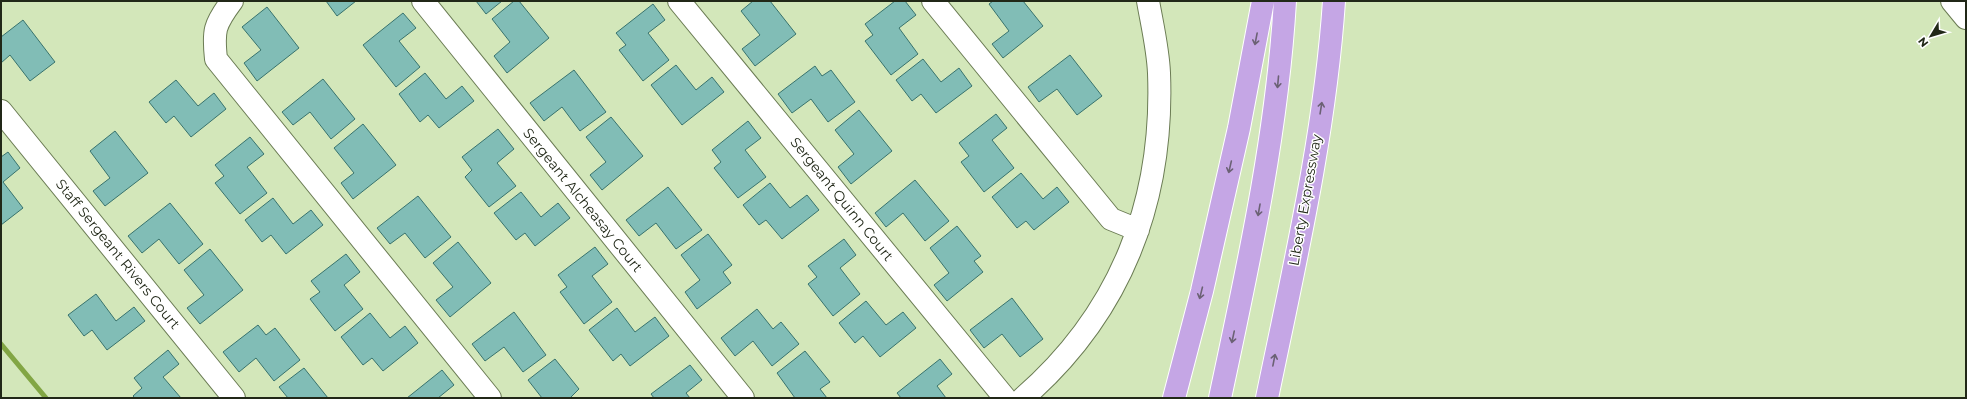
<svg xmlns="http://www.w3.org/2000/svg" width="1967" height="399" font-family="Montserrat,sans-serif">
  <rect width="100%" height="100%" fill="#d3e7ba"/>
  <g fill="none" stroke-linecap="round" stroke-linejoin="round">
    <!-- stream -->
    <path stroke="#82a644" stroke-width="5" d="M 1,344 L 46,398"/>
  </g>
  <!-- building -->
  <path fill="#81bdb6" stroke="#38736d" d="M 326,1 L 356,1 L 337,16 Z
    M 476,1 L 502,1 L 486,14 Z
    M 514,1 L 519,1 L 549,38 L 507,73 L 494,56 L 510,42 L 492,19 Z
    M 753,1 L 770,1 L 796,34 L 755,66 L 742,49 L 760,35 L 741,11 Z
    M 895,1 L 905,1 L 916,15 L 899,28 L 918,54 L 891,75 L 865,41 L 873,35 L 865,24 Z
    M 993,1 L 1023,1 L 1043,26 L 1003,58 L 992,44 L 1009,31 L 989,4 Z
    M 653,4 L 665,20 L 648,33 L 669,60 L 643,81 L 619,50 L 626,45 L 616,33 Z
    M 267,7 L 299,48 L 257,81 L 244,63 L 261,50 L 242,27 Z
    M 403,13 L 416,28 L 399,41 L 420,67 L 396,87 L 363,45 Z
    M 23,20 L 55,62 L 30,81 L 10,55 L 1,63 L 1,37 Z
    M 1070,55 L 1102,96 L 1077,115 L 1057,89 L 1039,102 L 1028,87 Z
    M 923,59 L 941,82 L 959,68 L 972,86 L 936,113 L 921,94 L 912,101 L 896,80 Z
    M 676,65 L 696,90 L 712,77 L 724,92 L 682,125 L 651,85 Z
    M 815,66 L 822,76 L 831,70 L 855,102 L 828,122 L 811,99 L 792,113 L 778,94 Z
    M 574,70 L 606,112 L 580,131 L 562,107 L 544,121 L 530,103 Z
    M 425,73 L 446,99 L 462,86 L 474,101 L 439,128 L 428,115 L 420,122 L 399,94 Z
    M 323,79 L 355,119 L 331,139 L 310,112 L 293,125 L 282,112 Z
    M 176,80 L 198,106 L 214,93 L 226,109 L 191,137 L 174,116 L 166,123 L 149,102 Z
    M 859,110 L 892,151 L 851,184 L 838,167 L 854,154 L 835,130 Z
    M 996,114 L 1007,128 L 992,140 L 1014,168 L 984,192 L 961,162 L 969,156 L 959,143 Z
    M 611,117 L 643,156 L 602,190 L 590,175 L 606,162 L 586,137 Z
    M 748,121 L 761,138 L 745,150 L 766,177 L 738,198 L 714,168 L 721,162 L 712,150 Z
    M 363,124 L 396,165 L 353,199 L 341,183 L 354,173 L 334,148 Z
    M 498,129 L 514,149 L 497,163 L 516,186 L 489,207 L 465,177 L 472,170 L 462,157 Z
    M 115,131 L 148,173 L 105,206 L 93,191 L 110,178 L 90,151 Z
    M 250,137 L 264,154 L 247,167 L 267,193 L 240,214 L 215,183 L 224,176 L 215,165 Z
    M 8,152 L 20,168 L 3,182 L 23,208 L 1,225 L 1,157 Z
    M 1021,173 L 1043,199 L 1057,187 L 1069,202 L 1034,230 L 1026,221 L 1017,228 L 992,197 Z
    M 915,180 L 949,221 L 925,241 L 903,213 L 886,227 L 875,213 Z
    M 770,183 L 790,208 L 807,195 L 819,210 L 782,239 L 766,220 L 759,225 L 743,205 Z
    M 668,187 L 702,230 L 676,249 L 656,223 L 639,236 L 626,220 Z
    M 521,192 L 541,217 L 558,203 L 570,218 L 535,246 L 525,233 L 516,240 L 494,213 Z
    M 418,196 L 451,237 L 425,258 L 405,233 L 390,244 L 377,228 Z
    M 273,198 L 293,224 L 311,210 L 323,225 L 286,254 L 271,235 L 262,242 L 245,220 Z
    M 170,203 L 203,244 L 179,264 L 159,239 L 142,253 L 128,236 Z
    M 957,226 L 981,256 L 974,261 L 983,272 L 947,301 L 934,285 L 949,273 L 930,248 Z
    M 708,234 L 732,265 L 723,272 L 731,283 L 697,309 L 685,292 L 700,280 L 681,255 Z
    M 844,239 L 856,255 L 840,268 L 860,294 L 833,316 L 808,284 L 817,277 L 808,266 Z
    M 458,242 L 491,283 L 450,317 L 436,300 L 453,287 L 433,263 Z
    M 595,247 L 608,264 L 592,276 L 612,302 L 584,324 L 560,292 L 567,287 L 558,275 Z
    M 210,249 L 243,290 L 200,324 L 187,308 L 204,295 L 184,270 Z
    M 346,254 L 360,272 L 344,285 L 363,309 L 335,331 L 310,299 L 320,292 L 311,281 Z
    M 96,294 L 116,321 L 134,307 L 145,321 L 107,350 L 92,330 L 84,336 L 68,315 Z
    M 1012,298 L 1043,339 L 1020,357 L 1002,334 L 984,348 L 970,330 Z
    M 866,301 L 886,325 L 903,312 L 916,328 L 880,357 L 863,336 L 855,343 L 839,323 Z
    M 617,308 L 635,332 L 655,317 L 669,336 L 630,366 L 621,354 L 613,361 L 589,330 Z
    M 757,309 L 773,329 L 781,322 L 799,344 L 772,366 L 753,341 L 735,356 L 721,338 Z
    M 514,312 L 546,355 L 523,372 L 504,347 L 485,361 L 472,344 Z
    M 370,313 L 390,338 L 405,326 L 418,343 L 383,371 L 372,358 L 363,365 L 341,337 Z
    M 258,325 L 266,335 L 275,328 L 300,360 L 274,381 L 256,358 L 239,372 L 223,352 Z
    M 168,350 L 179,364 L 163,377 L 181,398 L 135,398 L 133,396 L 142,388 L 134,378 Z
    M 805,351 L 830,382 L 820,389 L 827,398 L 795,398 L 777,373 Z
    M 555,359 L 579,389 L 570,398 L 542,398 L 528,380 Z
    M 940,359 L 952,374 L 937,386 L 946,398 L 901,398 L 897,393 Z
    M 690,365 L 702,380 L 686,393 L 690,398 L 654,398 L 651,394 Z
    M 304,368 L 328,398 L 288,398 L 279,387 Z
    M 442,370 L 454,385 L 438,398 L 407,398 Z"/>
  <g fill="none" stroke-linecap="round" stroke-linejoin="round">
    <!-- minor casing -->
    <g stroke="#6b7c54" stroke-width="24">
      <path id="minor" d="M 232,1 C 214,25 213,31 216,59 L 490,398
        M 423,1 L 743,398
        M 679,1 L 1005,398
        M 933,1 L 1111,219 L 1138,230
        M 1952,1 L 1966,18
        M 1,111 L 234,398
        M 1023,398 C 1121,313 1164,201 1159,73 C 1158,49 1152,24 1148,1"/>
    </g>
    <!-- highway casing -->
    <g stroke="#fff" stroke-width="24">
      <path id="highway" d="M 1174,398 L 1202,291 L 1239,128 L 1263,1
        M 1220,398 C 1248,266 1277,136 1285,1
        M 1267,398 C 1294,267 1325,135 1334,1"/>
    </g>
    <!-- minor -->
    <use href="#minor" stroke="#fff" stroke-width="22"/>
    <!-- highway -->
    <use href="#highway" stroke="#c5a6e5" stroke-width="22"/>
  </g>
  <!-- one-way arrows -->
  <defs><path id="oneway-shaft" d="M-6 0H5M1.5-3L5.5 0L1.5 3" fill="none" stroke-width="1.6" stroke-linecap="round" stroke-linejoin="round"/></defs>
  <g stroke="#6b6174">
    <use href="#oneway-shaft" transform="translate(1256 39) rotate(101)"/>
    <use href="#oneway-shaft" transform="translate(1278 82) rotate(95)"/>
    <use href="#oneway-shaft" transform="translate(1321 108) rotate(-81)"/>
    <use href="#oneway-shaft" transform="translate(1230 167) rotate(103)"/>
    <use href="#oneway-shaft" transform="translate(1259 210) rotate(100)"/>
    <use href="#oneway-shaft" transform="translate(1201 293) rotate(104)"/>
    <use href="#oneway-shaft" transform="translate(1233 337) rotate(102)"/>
    <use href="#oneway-shaft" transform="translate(1274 360) rotate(-79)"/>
  </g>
  <g text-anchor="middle" stroke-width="3" stroke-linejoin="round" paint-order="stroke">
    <!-- street labels -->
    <g font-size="14" fill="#212818" stroke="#fff">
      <text transform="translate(842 199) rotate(51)" y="5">Sergeant Quinn Court</text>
      <text transform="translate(583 200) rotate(51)" y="5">Sergeant Alcheasay Court</text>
      <text transform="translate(1305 200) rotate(-80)" y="5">Liberty Expressway</text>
      <text transform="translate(118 254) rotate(51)" y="5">Staff Sergeant Rivers Court</text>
    </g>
  </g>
  <!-- border -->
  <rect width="1967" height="399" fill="none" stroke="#212818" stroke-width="4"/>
  <!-- north arrow -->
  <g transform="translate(1931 36) rotate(232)" stroke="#ffffff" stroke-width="3" paint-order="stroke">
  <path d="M0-3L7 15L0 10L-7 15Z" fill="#212818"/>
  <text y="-6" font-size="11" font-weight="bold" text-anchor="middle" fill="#212818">N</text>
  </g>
</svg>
